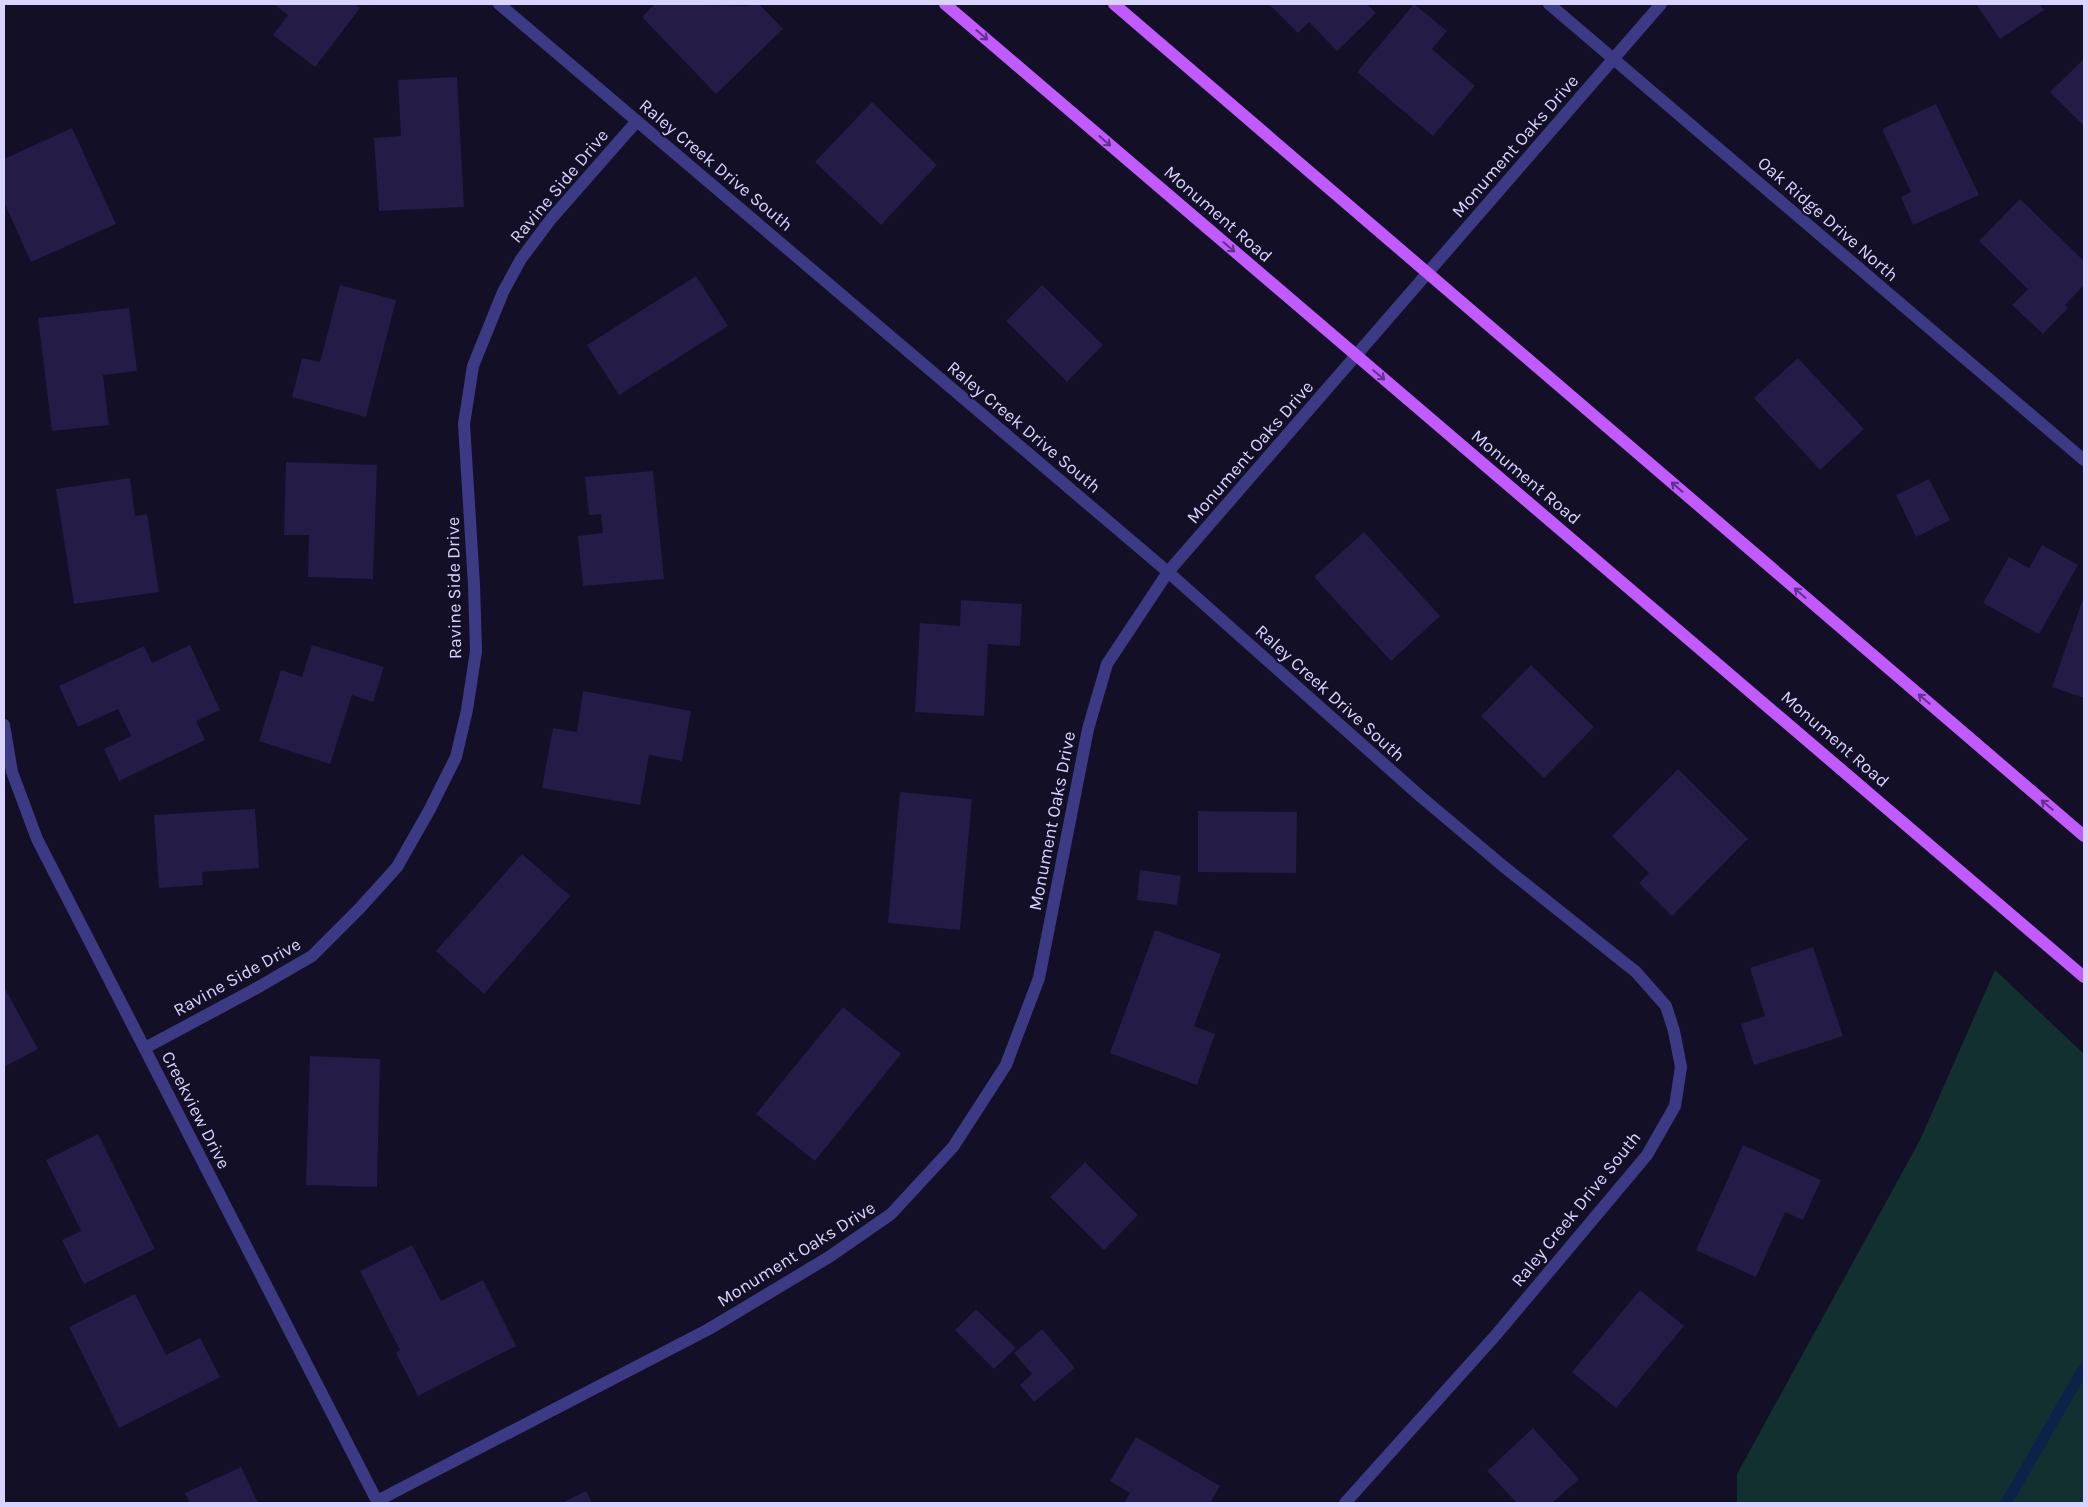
<svg xmlns="http://www.w3.org/2000/svg" width="2088" height="1507" font-family="Karla,sans-serif">
  <rect width="100%" height="100%" fill="#130f26"/>
  <!-- green -->
  <path fill="#12302f" d="M 1995,970 L 2084,1054 L 2084,1503 L 1737,1503 L 1737,1474 L 1920,1140 Z"/>
  <g fill="none" stroke-linecap="round" stroke-linejoin="round">
    <!-- stream -->
    <path stroke="#0c2248" stroke-width="11" d="M 2006,1503 L 2084,1368"/>
  </g>
  <!-- building -->
  <path fill="#241b47" d="M 274,4 L 355,4 L 360,8 L 315,67 L 273,35 L 288,15 Z
    M 655,4 L 746,6 L 759,4 L 783,29 L 716,94 L 642,17 Z
    M 1269,4 L 1367,4 L 1376,13 L 1337,51 L 1309,22 L 1298,33 Z
    M 1414,4 L 1447,31 L 1432,49 L 1475,86 L 1433,136 L 1357,72 Z
    M 1976,4 L 2040,4 L 2044,10 L 2000,39 Z
    M 2084,59 L 2084,126 L 2050,92 Z
    M 457,77 L 464,207 L 379,211 L 374,138 L 401,136 L 398,80 Z
    M 872,102 L 937,165 L 881,225 L 815,162 Z
    M 1936,104 L 1979,195 L 1913,225 L 1901,197 L 1911,192 L 1882,129 Z
    M 72,128 L 116,224 L 31,262 L 4,202 L 4,159 Z
    M 2020,199 L 2084,261 L 2084,285 L 2065,305 L 2068,308 L 2043,334 L 2012,305 L 2028,289 L 1979,241 Z
    M 696,276 L 728,326 L 619,395 L 587,345 Z
    M 340,285 L 396,300 L 366,417 L 292,397 L 302,358 L 320,362 Z
    M 1042,285 L 1103,345 L 1067,382 L 1006,321 Z
    M 129,308 L 137,371 L 103,375 L 109,425 L 52,431 L 38,318 Z
    M 1798,358 L 1864,429 L 1820,470 L 1754,398 Z
    M 286,462 L 377,465 L 373,579 L 308,577 L 309,535 L 284,535 Z
    M 653,471 L 664,579 L 583,586 L 578,536 L 603,533 L 601,514 L 589,515 L 585,477 Z
    M 130,478 L 135,516 L 147,514 L 159,592 L 74,604 L 56,489 Z
    M 1929,479 L 1950,520 L 1916,537 L 1896,495 Z
    M 1364,532 L 1440,616 L 1391,661 L 1314,577 Z
    M 2042,545 L 2078,565 L 2039,634 L 1983,603 L 2009,557 L 2029,568 Z
    M 2084,596 L 2084,698 L 2052,687 Z
    M 961,600 L 1022,604 L 1020,646 L 988,644 L 984,716 L 915,712 L 920,623 L 960,626 Z
    M 190,645 L 220,710 L 196,721 L 205,740 L 119,781 L 104,749 L 131,736 L 118,709 L 78,727 L 59,686 L 144,646 L 152,663 Z
    M 312,645 L 384,667 L 373,702 L 352,695 L 330,764 L 259,741 L 281,670 L 302,677 Z
    M 1531,665 L 1594,727 L 1544,778 L 1481,716 Z
    M 583,691 L 691,711 L 682,761 L 649,755 L 640,805 L 542,788 L 553,728 L 577,732 Z
    M 1678,769 L 1748,839 L 1672,916 L 1639,883 L 1649,873 L 1612,836 Z
    M 900,792 L 972,799 L 960,930 L 888,923 Z
    M 255,809 L 259,868 L 202,872 L 203,885 L 159,888 L 154,815 Z
    M 1198,811 L 1297,812 L 1296,873 L 1198,872 Z
    M 522,854 L 570,896 L 484,994 L 436,951 Z
    M 1140,870 L 1181,876 L 1177,905 L 1137,900 Z
    M 1155,930 L 1221,954 L 1194,1026 L 1215,1034 L 1197,1085 L 1110,1053 Z
    M 1813,947 L 1843,1036 L 1754,1065 L 1741,1024 L 1765,1016 L 1750,968 Z
    M 4,987 L 38,1049 L 4,1067 Z
    M 843,1007 L 901,1054 L 815,1161 L 756,1114 Z
    M 310,1056 L 380,1059 L 377,1187 L 306,1185 Z
    M 98,1134 L 155,1249 L 84,1284 L 62,1240 L 81,1231 L 46,1160 Z
    M 1743,1145 L 1821,1180 L 1803,1220 L 1785,1212 L 1756,1277 L 1696,1250 Z
    M 1085,1162 L 1138,1215 L 1104,1250 L 1050,1197 Z
    M 412,1245 L 441,1301 L 483,1280 L 516,1346 L 418,1396 L 396,1353 L 400,1350 L 360,1271 Z
    M 1640,1290 L 1684,1326 L 1616,1408 L 1572,1372 Z
    M 135,1294 L 166,1355 L 200,1338 L 220,1377 L 119,1428 L 69,1327 Z
    M 976,1309 L 1016,1348 L 994,1369 L 955,1330 Z
    M 1042,1329 L 1075,1368 L 1034,1402 L 1020,1385 L 1032,1374 L 1014,1353 Z
    M 1533,1428 L 1579,1479 L 1552,1503 L 1517,1503 L 1487,1471 Z
    M 1136,1437 L 1220,1486 L 1210,1503 L 1124,1503 L 1130,1493 L 1110,1481 Z
    M 241,1467 L 258,1503 L 190,1503 L 185,1493 Z
    M 586,1491 L 592,1503 L 562,1503 Z"/>
  <g fill="none" stroke-linecap="round" stroke-linejoin="round">
    <!-- minor -->
    <path stroke="#3d3a85" stroke-width="12" d="M 499,4 L 1168,572 L 1420,796 L 1503,866 L 1636,972 L 1666,1006 L 1674,1031 L 1681,1067 L 1675,1106 L 1647,1155 L 1495,1336 L 1345,1503
      M 1549,4 L 2084,460
      M 4,725 L 12,772 L 37,839 L 378,1503
      M 145,1048 L 255,989 L 312,956 L 359,909 L 397,867 L 430,809 L 456,757 L 467,710 L 476,651 L 474,585 L 464,424 L 473,366 L 503,292 L 521,259 L 551,219 L 637,121
      M 377,1501 L 709,1329 L 829,1257 L 891,1214 L 953,1147 L 1006,1065 L 1039,978 L 1088,729 L 1107,664 L 1168,572 L 1661,4"/>
    <!-- major -->
    <path stroke="#c25bff" stroke-width="12" d="M 945,4 L 2084,977
      M 1114,4 L 2084,836"/>
  </g>
  <!-- one-way arrows -->
  <defs><path id="oneway-shaft" d="M-6 0H5M1.5-3L5.5 0L1.5 3" fill="none" stroke-width="1.6" stroke-linecap="round" stroke-linejoin="round" transform="scale(1.25)"/></defs>
  <g stroke="#623188">
    <use href="#oneway-shaft" transform="translate(982 35) rotate(41)"/>
    <use href="#oneway-shaft" transform="translate(1105 141) rotate(41)"/>
    <use href="#oneway-shaft" transform="translate(1229 247) rotate(41)"/>
    <use href="#oneway-shaft" transform="translate(1379 375) rotate(40)"/>
    <use href="#oneway-shaft" transform="translate(1677 487) rotate(-139)"/>
    <use href="#oneway-shaft" transform="translate(1800 593) rotate(-139)"/>
    <use href="#oneway-shaft" transform="translate(1924 699) rotate(-140)"/>
    <use href="#oneway-shaft" transform="translate(2047 805) rotate(-140)"/>
  </g>
  <g text-anchor="middle" stroke-width="4.5" stroke-linejoin="round" paint-order="stroke">
    <!-- street labels -->
    <g font-size="18" fill="#d9d4ff" stroke="#130f26">
      <text transform="translate(1515 146) rotate(-49)" y="6">Monument Oaks Drive</text>
      <text transform="translate(716 165) rotate(40)" y="6">Raley Creek Drive South</text>
      <text transform="translate(559 186) rotate(-50)" y="6">Ravine Side Drive</text>
      <text transform="translate(1218 214) rotate(41)" y="6">Monument Road</text>
      <text transform="translate(1828 219) rotate(41)" y="6">Oak Ridge Drive North</text>
      <text transform="translate(1024 427) rotate(40)" y="6">Raley Creek Drive South</text>
      <text transform="translate(1250 452) rotate(-49)" y="6">Monument Oaks Drive</text>
      <text transform="translate(1526 477) rotate(40)" y="6">Monument Road</text>
      <text transform="translate(454 588) rotate(-91)" y="6">Ravine Side Drive</text>
      <text transform="translate(1330 693) rotate(42)" y="6">Raley Creek Drive South</text>
      <text transform="translate(1835 739) rotate(41)" y="6">Monument Road</text>
      <text transform="translate(1052 821) rotate(-79)" y="6">Monument Oaks Drive</text>
      <text transform="translate(237 977) rotate(-29)" y="6">Ravine Side Drive</text>
      <text transform="translate(196 1110) rotate(63)" y="6">Creekview Drive</text>
      <text transform="translate(1576 1209) rotate(-51)" y="6">Raley Creek Drive South</text>
      <text transform="translate(796 1254) rotate(-32)" y="6">Monument Oaks Drive</text>
    </g>
  </g>
  <!-- border -->
  <rect width="2088" height="1507" fill="none" stroke="#d9d4ff" stroke-width="10"/>
</svg>
